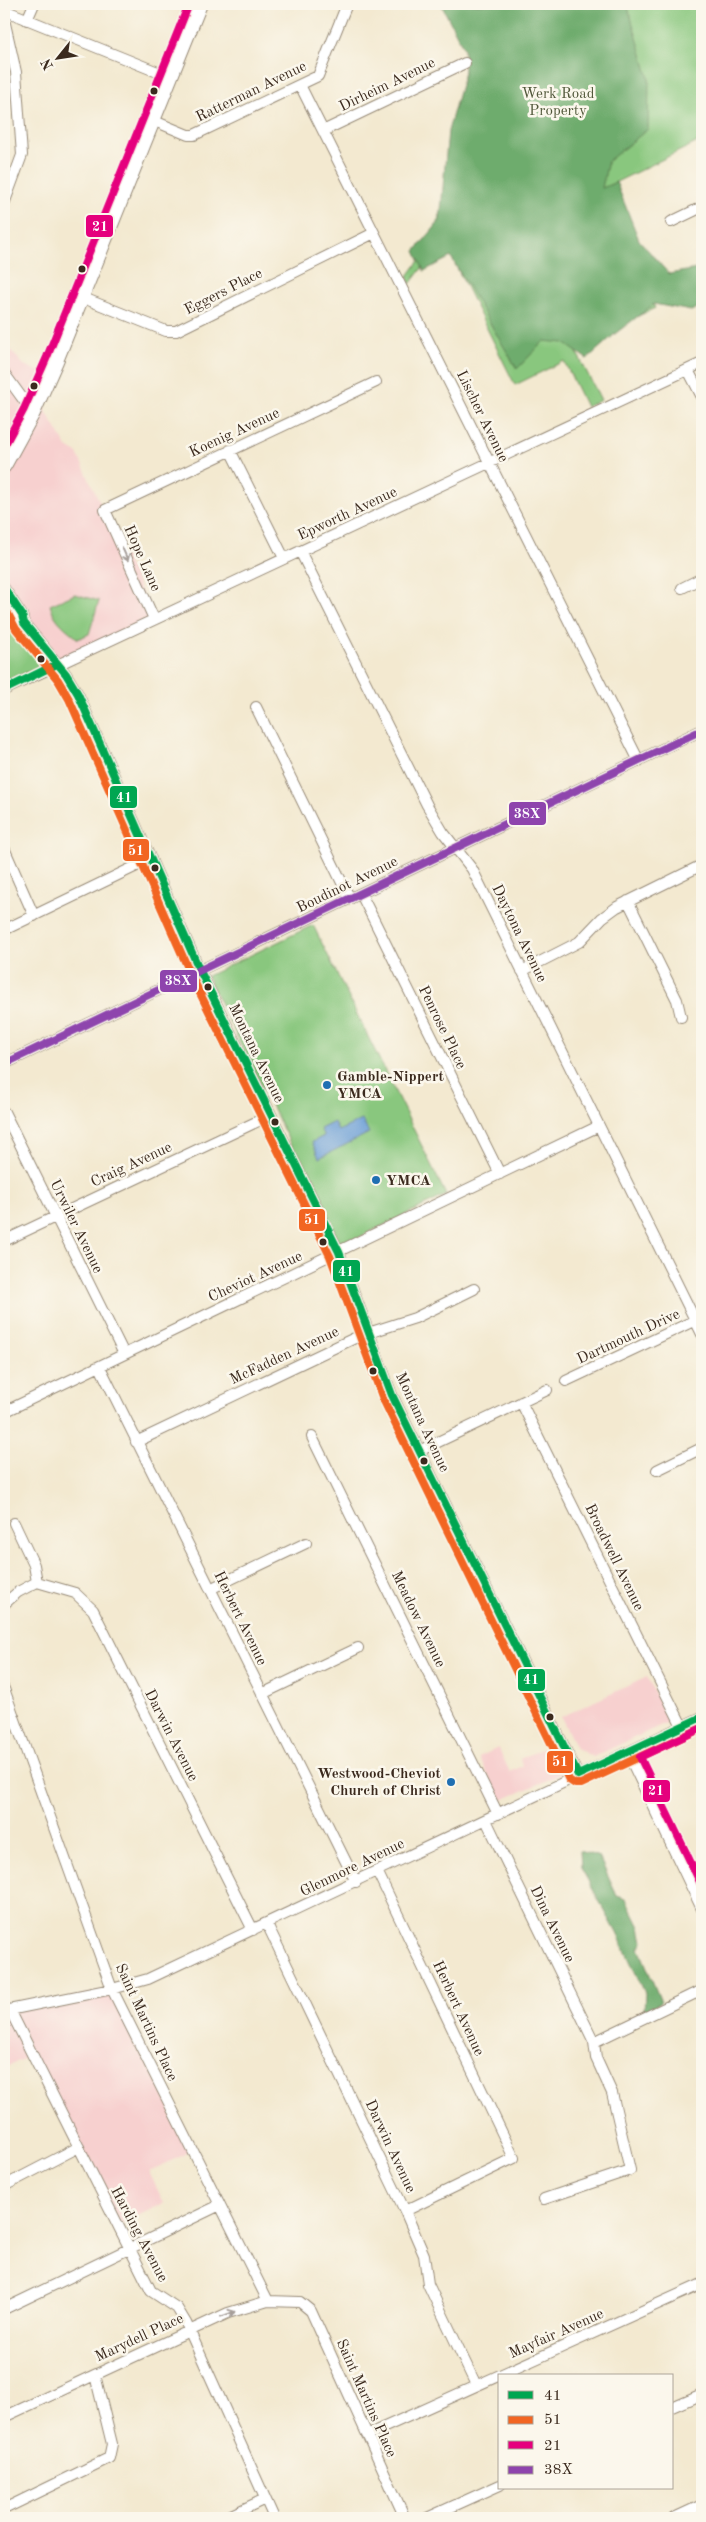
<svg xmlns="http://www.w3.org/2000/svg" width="706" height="2522" font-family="'Old Standard TT',serif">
  <rect width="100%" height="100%" fill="#fbf7ec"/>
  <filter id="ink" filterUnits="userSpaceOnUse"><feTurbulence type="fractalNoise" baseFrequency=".02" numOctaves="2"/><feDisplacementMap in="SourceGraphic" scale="10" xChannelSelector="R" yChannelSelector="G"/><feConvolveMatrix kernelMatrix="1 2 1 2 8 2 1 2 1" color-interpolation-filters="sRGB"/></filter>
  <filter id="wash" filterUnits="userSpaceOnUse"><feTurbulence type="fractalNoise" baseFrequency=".0096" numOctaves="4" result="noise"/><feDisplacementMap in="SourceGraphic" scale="20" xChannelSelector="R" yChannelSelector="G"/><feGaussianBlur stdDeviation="1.12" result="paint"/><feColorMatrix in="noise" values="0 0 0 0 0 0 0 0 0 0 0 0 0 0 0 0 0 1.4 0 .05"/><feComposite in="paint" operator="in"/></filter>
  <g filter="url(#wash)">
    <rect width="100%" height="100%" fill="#f3e9d0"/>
    <!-- built -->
    <path fill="#f7d0cf" d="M 4,343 L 24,365 L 49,376 L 39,399 L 67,447 L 77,453 L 154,619 L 4,690 L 4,603 L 9,611 L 4,588 Z
      M 647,1677 L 668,1722 L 593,1757 L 576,1748 L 561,1717 Z
      M 552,1744 L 565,1767 L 563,1773 L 500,1801 L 479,1757 L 498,1748 L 510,1772 L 523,1766 L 520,1759 Z
      M 112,1989 L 193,2150 L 149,2172 L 164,2203 L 117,2226 L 32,2055 L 4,2068 L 4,2011 Z"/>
    <!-- green -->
    <path fill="#89c77e" stroke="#62784e" d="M 526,4 L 702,4 L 702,140 L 596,192 L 655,308 L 574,347 L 601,400 L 586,407 L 564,361 L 515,385 L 441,236 L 428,260 L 410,284 L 407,277 L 424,254 L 442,210 L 469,37 Z
      M 75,594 L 99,601 L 89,634 L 78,639 C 66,628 55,622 50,605 Z
      M 4,609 L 13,626 L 41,661 L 36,668 L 4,683 Z
      M 313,925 L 446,1195 L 341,1246 L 207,976 Z"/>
    <!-- forest -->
    <path fill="#6eac6d" stroke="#546b46" d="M 441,4 L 627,4 L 649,78 L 648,129 L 608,161 L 602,188 L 616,182 L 639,240 L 669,274 L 702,268 L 702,306 L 691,311 L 654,304 L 616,333 L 587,359 L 564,343 L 544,341 L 517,369 L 451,257 L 424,271 L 415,251 L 440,221 L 448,131 L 464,74 L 464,49 Z
      M 580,1851 L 599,1857 L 617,1896 L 626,1899 L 640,1927 L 643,1942 L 639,1948 L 661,2002 L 644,2011 L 645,1993 L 617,1933 L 581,1868 Z"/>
    <!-- water -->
    <path fill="#6b9ed6" stroke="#53647a" d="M 362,1120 L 369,1133 L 319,1158 L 312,1142 L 324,1136 L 320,1129 L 334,1122 L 338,1131 Z"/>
  </g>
  <g filter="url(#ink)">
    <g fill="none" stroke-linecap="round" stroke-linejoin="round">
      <!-- minor casing -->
      <g stroke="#978a77" stroke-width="12">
        <path id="minor" d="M 4,10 L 170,77
          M 4,19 L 16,72 L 22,155 L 4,204
          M 27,20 L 34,4
          M 300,85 L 639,761
          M 152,120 L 188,135 L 194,135 L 318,76 L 347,4
          M 323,131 L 465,63
          M 671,222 L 702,207
          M 81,297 L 166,331 L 176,331 L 374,233
          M 688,370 L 702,397
          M 4,373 L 33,413
          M 230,450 L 284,558
          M 300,551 L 427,805 L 443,832 L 472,869 L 702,1334
          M 4,588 L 22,615 L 24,623 L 66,674 L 78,694 L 200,971 L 339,1252 L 392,1395 L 578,1775
          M 682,588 L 702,578
          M 4,603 L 16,619 L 24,623
          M 154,619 L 105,510 L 376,382
          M 4,690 L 702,363
          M 256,707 L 350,899
          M 4,848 L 34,916
          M 361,894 L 500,1174
          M 628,901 L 677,1000 L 681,1017
          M 4,930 L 151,859
          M 522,971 L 579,942 L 602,918 L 617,907 L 702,865
          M 4,1064 L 702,730
          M 4,1112 L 124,1354
          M 4,1241 L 271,1115
          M 100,1367 L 356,1882
          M 566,1381 L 702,1317
          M 521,1402 L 682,1726
          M 4,1412 L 599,1126
          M 312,1437 L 498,1814
          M 136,1442 L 359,1336 L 415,1318 L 474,1289
          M 419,1451 L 547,1390
          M 657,1470 L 702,1448
          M 14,1523 L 34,1565 L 37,1582
          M 37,1582 L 75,1593 L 93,1610 L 253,1930
          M 210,1589 L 306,1543
          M 4,1604 L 18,1592 L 37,1582
          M 4,1689 L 112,1989 L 268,2301
          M 262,1694 L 358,1648
          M 627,1752 L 702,1909
          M 486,1820 L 594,2042 L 596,2058 L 612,2093 L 630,2170 L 544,2199
          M 377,1871 L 514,2158 L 405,2211
          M 267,1924 L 405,2211 L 424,2255 L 428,2284 L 476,2385
          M 10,2010 L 151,2291 L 177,2308 L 186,2323 L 274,2518
          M 4,2011 L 112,1989 L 148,1979 L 702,1717
          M 594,2042 L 702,1990
          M 4,2186 L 79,2147
          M 4,2309 L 220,2205
          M 672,2407 L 702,2394
          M 4,2417 L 228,2313 L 268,2301 L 300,2302 L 311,2311 L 405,2518
          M 367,2435 L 702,2284
          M 4,2509 L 109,2458 L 112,2444 L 95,2375
          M 225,2518 L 265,2499
          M 427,2518 L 500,2485
          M 674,2518 L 702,2505"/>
      </g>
      <!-- major casing -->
      <g stroke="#978a77" stroke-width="16">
        <path id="major" d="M 4,466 L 33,413 L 56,361 L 200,4"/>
      </g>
      <!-- minor -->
      <use href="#minor" stroke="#fff" stroke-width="10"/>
      <!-- major -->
      <use href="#major" stroke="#fff" stroke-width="14"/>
      <!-- bus-1 casing -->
      <g stroke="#fbf7ec" stroke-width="11">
        <path id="bus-1" d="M 4,588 L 22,615 L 24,623 L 66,674 L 78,694 L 200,971 L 339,1252 L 392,1395 L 578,1775 L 702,1717
          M 4,690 L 57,664"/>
      </g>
      <!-- bus-2 casing -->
      <g stroke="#fbf7ec" stroke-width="11">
        <path id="bus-2" d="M 4,606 L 16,629 L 58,680 L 69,699 L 191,975 L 330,1256 L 383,1399 L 569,1780 L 575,1784 L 581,1784 L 702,1728"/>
      </g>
      <!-- bus-3 casing -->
      <g stroke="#fbf7ec" stroke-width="11">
        <path id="bus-3" d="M 4,446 L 24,409 L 47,357 L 189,4
          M 702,1728 L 640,1757 L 702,1886"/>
      </g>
      <!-- bus-4 casing -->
      <g stroke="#fbf7ec" stroke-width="11">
        <path id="bus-4" d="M 4,1064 L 702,730"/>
      </g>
      <!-- bus-1 -->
      <use href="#bus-1" stroke="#00a651" stroke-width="8"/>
      <!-- bus-2 -->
      <use href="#bus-2" stroke="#f26522" stroke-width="8"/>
      <!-- bus-3 -->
      <use href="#bus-3" stroke="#e5007d" stroke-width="8"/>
      <!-- bus-4 -->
      <use href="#bus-4" stroke="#8e44ad" stroke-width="8"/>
    </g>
    <!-- one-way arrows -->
    <defs><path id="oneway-shaft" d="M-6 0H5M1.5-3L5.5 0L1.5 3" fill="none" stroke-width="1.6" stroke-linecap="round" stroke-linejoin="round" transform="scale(1.25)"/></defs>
    <g stroke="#a79f9a">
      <use href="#oneway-shaft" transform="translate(125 554) rotate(66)"/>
      <use href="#oneway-shaft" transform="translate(228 2314) rotate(-20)"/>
    </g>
  </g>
  <!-- markers -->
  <g fill="#3b2a1e" stroke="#fbf7ec" stroke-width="2">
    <circle cx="154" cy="91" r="4.5"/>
    <circle cx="82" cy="269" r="4.5"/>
    <circle cx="34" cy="386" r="4.5"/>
    <circle cx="41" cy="659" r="4.5"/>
    <circle cx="155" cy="868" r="4.5"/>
    <circle cx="208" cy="987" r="4.5"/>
    <circle cx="275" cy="1122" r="4.5"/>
    <circle cx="323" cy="1242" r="4.5"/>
    <circle cx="373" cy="1371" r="4.5"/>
    <circle cx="424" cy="1461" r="4.5"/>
    <circle cx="550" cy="1717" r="4.5"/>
  </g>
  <g fill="#1f6fb2" stroke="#fbf7ec" stroke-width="2">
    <circle cx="327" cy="1085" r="5"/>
    <circle cx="376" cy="1180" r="5"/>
    <circle cx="451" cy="1782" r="5"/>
  </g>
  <g text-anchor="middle" stroke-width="5" stroke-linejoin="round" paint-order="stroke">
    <!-- street labels -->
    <g font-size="15" fill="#3b2a1e" stroke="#fbf7ec">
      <text transform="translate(387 84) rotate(-26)" y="5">Dirheim Avenue</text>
      <text transform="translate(251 91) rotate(-26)" y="5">Ratterman Avenue</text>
      <text transform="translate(223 291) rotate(-27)" y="5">Eggers Place</text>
      <text transform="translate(483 416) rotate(64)" y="5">Lischer Avenue</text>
      <text transform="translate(234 432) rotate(-25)" y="5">Koenig Avenue</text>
      <text transform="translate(347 513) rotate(-25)" y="5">Epworth Avenue</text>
      <text transform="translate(143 558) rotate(66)" y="5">Hope Lane</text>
      <text transform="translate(347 884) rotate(-26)" y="5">Boudinot Avenue</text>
      <text transform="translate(520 933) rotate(64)" y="5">Daytona Avenue</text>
      <text transform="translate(443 1027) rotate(64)" y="5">Penrose Place</text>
      <text transform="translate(257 1053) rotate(64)" y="5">Montana Avenue</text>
      <text transform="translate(131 1164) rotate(-25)" y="5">Craig Avenue</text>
      <text transform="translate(77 1226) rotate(64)" y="5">Urwiler Avenue</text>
      <text transform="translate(255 1276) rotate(-25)" y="5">Cheviot Avenue</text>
      <text transform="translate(628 1336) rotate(-25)" y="5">Dartmouth Drive</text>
      <text transform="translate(284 1355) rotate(-25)" y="5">McFadden Avenue</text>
      <text transform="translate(423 1422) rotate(65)" y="5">Montana Avenue</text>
      <text transform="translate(615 1557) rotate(64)" y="5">Broadwell Avenue</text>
      <text transform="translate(241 1618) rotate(64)" y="5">Herbert Avenue</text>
      <text transform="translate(419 1619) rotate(64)" y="5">Meadow Avenue</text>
      <text transform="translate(172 1735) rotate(63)" y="5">Darwin Avenue</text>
      <text transform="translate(352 1867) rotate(-26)" y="5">Glenmore Avenue</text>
      <text transform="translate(553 1924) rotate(64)" y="5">Dina Avenue</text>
      <text transform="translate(459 2008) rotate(65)" y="5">Herbert Avenue</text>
      <text transform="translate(147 2022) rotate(65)" y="5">Saint Martins Place</text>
      <text transform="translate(391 2146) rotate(65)" y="5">Darwin Avenue</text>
      <text transform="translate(140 2234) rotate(62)" y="5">Harding Avenue</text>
      <text transform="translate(556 2333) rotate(-24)" y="5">Mayfair Avenue</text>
      <text transform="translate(139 2337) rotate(-25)" y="5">Marydell Place</text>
      <text transform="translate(367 2398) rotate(66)" y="5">Saint Martins Place</text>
    </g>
    <!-- park labels -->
    <g font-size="15" fill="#52593b" stroke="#fbf7ec">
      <text x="558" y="98">Werk Road<tspan x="558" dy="17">Property</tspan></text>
    </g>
    <!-- poi labels -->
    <g font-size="15" font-weight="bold" fill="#3b2a1e" stroke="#fbf7ec" text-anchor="start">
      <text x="337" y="1081">Gamble-Nippert<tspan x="337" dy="17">YMCA</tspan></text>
      <text x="386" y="1185">YMCA</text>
      <text x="441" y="1778" text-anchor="end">Westwood-Cheviot<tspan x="441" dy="17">Church of Christ</tspan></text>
    </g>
  </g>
  <g stroke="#fbf7ec" stroke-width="2">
    <rect x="85" y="214" width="29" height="24" rx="5" fill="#e5007d"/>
    <rect x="109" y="785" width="29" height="24" rx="5" fill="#00a651"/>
    <rect x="508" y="801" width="39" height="25" rx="5" fill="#8e44ad"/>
    <rect x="122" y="838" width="28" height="24" rx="5" fill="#f26522"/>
    <rect x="159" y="969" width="39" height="24" rx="5" fill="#8e44ad"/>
    <rect x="298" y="1208" width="28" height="24" rx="5" fill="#f26522"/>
    <rect x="332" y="1259" width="29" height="24" rx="5" fill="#00a651"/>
    <rect x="517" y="1668" width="29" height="24" rx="5" fill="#00a651"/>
    <rect x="546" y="1750" width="28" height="24" rx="5" fill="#f26522"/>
    <rect x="642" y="1779" width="29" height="24" rx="5" fill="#e5007d"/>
  </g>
  <g font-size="14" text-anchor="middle" font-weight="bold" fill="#fff">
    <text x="100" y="231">21</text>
    <text x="124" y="802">41</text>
    <text x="527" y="818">38X</text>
    <text x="136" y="855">51</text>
    <text x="178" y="985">38X</text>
    <text x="312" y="1224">51</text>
    <text x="346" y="1276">41</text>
    <text x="531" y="1684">41</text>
    <text x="560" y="1766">51</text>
    <text x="656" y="1795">21</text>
  </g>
  <!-- margin -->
  <rect width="706" height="2522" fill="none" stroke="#fbf7ec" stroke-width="20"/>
  <!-- legend -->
  <rect x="498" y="2374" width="175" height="115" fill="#fbf7ec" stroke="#aea59a"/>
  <rect x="508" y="2391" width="25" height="8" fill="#00a651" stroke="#aea59a"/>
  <text x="544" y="2400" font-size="15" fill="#3b2a1e">41</text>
  <rect x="508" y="2416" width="25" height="8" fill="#f26522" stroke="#aea59a"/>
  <text x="544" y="2424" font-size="15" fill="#3b2a1e">51</text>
  <rect x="508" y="2441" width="25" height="8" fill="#e5007d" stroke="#aea59a"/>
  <text x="544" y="2450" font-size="15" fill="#3b2a1e">21</text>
  <rect x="508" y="2466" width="25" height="8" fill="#8e44ad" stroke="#aea59a"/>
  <text x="544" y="2474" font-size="15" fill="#3b2a1e">38X</text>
  <!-- north arrow -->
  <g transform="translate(58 58) rotate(240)" stroke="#fbf7ec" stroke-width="4" paint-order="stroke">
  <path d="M0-4L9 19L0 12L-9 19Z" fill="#3b2a1e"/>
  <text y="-8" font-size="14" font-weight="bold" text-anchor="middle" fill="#3b2a1e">N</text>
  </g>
</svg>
